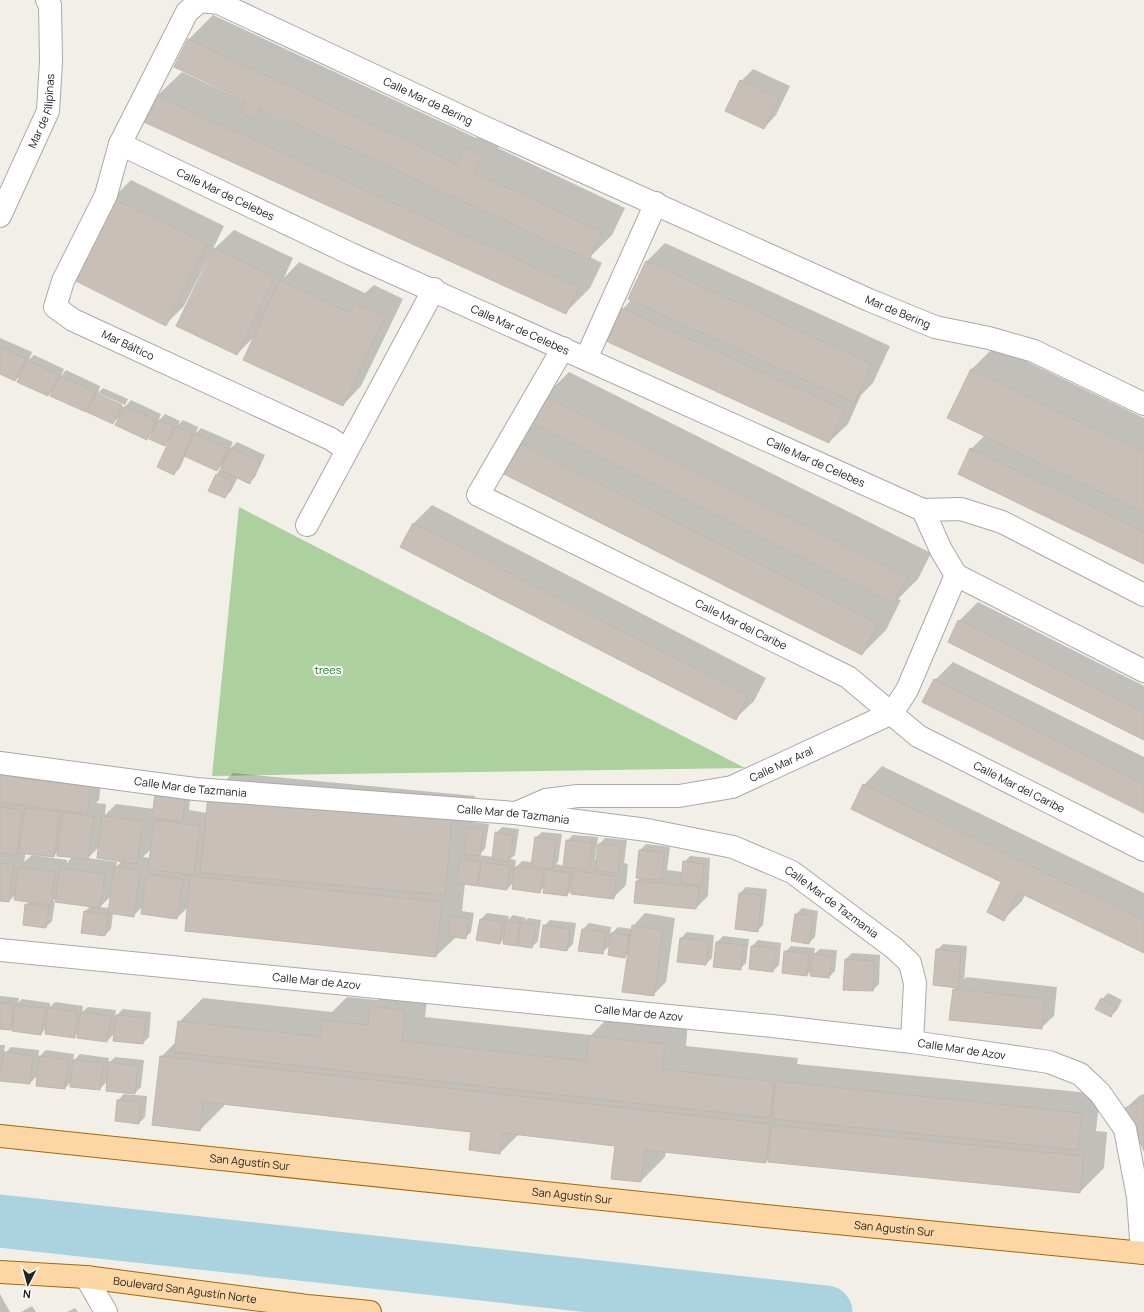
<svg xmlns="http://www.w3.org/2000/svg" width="1144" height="1312" font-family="Manrope,sans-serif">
  <rect width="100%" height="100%" fill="#f2efe9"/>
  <!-- forest -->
  <path fill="#add19e" d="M 239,507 L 745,768 L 212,776 Z"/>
  <!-- shadow -->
  <path fill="#0003" fill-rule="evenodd" d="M 213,15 L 476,138 L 490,124 L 506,131 L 498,148 L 625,208 L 612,235 L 590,257 L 602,263 L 590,288 L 566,312 L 157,96 L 182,72 L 246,101 L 246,99 L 176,66 L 189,39 ZM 265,107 L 290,119 L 289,121 L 263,109 Z
    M 753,69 L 790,86 L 776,115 L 764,128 L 741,81 Z
    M 131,180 L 224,226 L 212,251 L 234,230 L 293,258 L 284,278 L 299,262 L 365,293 L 374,285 L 403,299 L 361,386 L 343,405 L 255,336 L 237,354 L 211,257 L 209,257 L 184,306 L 166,324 L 113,198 Z
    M 665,243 L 890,346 L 873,383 L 861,395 L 848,424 L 829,442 L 623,309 L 631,300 L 629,299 L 647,261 Z
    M 0,338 L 32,352 L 29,360 L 34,355 L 64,369 L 61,376 L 66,370 L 100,386 L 98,393 L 103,388 L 128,399 L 125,405 L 98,393 L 98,395 L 124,407 L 123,408 L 126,408 L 126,406 L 131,400 L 161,414 L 158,421 L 165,414 L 180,421 L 178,425 L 183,420 L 198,427 L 196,433 L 201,428 L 233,442 L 230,449 L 237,442 L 265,455 L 255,477 L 249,483 L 238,477 L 231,491 L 225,497 L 217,474 L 224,463 L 217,470 L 185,456 L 180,468 L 174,474 L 170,440 L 165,445 L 153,432 L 147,439 L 121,415 L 113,423 L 91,406 L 85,411 L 54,390 L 48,395 L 21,375 L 15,380 L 0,373 Z
    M 995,346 L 1144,418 L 1144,563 L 959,474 L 971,449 L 985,435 L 971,370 Z
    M 569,372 L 931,553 L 918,579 L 898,599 L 901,600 L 886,630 L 862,654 L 517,442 L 534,424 L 545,396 Z
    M 432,505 L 766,678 L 754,701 L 735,719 L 401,547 L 414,523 Z
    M 978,602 L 1144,686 L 1144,739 L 959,621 Z
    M 953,662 L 1144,757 L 1144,812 L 935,680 Z
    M 882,766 L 1144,893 L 1144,952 L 1025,895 L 1022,901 L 1004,919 L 1003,882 L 864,785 Z
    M 0,770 L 102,775 L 99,800 L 96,803 L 106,804 L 105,815 L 116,804 L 154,809 L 191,791 L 189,810 L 207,813 L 209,797 L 233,773 L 475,796 L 473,822 L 489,824 L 485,849 L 479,855 L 493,857 L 496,833 L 502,827 L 519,829 L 515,855 L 510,859 L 516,860 L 515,868 L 522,861 L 532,862 L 535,838 L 542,832 L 562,834 L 558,862 L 556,864 L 564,866 L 567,841 L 573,835 L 598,837 L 595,860 L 597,861 L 599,844 L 605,838 L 627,840 L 624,863 L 628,864 L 626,885 L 613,898 L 572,890 L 567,895 L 545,886 L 540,891 L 514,882 L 507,889 L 480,882 L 477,885 L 465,883 L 462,911 L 474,913 L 471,932 L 465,938 L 456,937 L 436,956 L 188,907 L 177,918 L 143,906 L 133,916 L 113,913 L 111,929 L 105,935 L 85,911 L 91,906 L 57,897 L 53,901 L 55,902 L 52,921 L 46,927 L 26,905 L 30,901 L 16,894 L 9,901 L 0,900 ZM 99,847 L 122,861 L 116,867 L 117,862 L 88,858 ZM 151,849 L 150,858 L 143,857 ZM 59,850 L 73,856 L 67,863 L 67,860 L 32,855 L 24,862 L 26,852 L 54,856 ZM 112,895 L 110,908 L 100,907 Z
    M 646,844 L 670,847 L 667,870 L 683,872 L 684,862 L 690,856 L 710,858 L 708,896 L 696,908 L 635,902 L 637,881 L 641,877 L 640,850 Z
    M 746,887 L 767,889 L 763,925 L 757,931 L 740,893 Z
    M 802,908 L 818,911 L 815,937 L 809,943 L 796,914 Z
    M 487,913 L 509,916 L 508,920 L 513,915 L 526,918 L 525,921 L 528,918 L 541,920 L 538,941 L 532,947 L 520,941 L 516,945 L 504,939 L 500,943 L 478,940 L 481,919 Z
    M 645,913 L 675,918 L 666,982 L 653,995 L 629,953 L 625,956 L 610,945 L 602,953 L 583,929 L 589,923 L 611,927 L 610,935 L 618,927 L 632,929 L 633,926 Z
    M 550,920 L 576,923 L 573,944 L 567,950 L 544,926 Z
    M 687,932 L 714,935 L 712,958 L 706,964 L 681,938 Z
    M 723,936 L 749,939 L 746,963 L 740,969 L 717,942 Z
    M 758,940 L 781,943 L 779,965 L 773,971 L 752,946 Z
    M 943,944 L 967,946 L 964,980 L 966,977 L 1057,987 L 1054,1016 L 1041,1028 L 954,990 L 957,986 L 937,950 Z
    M 791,946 L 815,948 L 814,954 L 820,949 L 837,950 L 835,971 L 829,977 L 811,976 L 812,970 L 807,975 L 785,952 Z
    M 852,953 L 880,955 L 879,984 L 873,990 L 846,959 Z
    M 395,982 L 429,986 L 425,1017 L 591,1035 L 614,1012 L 688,1020 L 686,1046 L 798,1058 L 797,1064 L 1100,1094 L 1096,1131 L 1107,1132 L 1104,1168 L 1080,1192 L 769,1158 L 765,1162 L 666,1151 L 665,1157 L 641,1181 L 616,1145 L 519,1134 L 500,1153 L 472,1131 L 224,1103 L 224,1106 L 200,1130 L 161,1057 L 177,1041 L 179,1022 L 203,998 L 332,1012 L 347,997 L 377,1000 Z
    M 1108,993 L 1122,1000 L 1117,1010 L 1111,1016 L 1102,999 Z
    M 0,996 L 19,998 L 18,1003 L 22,999 L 50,1003 L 50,1007 L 55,1002 L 83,1006 L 82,1012 L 88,1007 L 116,1010 L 115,1017 L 123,1009 L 151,1012 L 149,1037 L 143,1043 L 115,1033 L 107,1041 L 79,1032 L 74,1037 L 46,1028 L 41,1034 L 13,1027 L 10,1029 L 0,1028 Z
    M 0,1045 L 5,1045 L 4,1054 L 11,1047 L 39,1050 L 38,1058 L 46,1050 L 74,1054 L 73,1061 L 80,1054 L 109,1058 L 108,1064 L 115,1057 L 144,1060 L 141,1087 L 135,1093 L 107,1081 L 100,1089 L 72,1081 L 65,1088 L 38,1075 L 30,1083 L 2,1072 L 0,1075 Z
    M 124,1094 L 147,1096 L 145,1117 L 139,1123 L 116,1121 L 118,1100 Z
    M 1144,1094 L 1144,1149 L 1126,1108 L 1139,1096 Z
    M 0,1294 L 10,1312 L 0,1312 Z
    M 32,1306 L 36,1312 L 21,1312 Z
    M 75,1308 L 78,1312 L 67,1312 Z"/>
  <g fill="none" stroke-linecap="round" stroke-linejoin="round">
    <!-- river -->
    <path stroke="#aad3df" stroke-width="53" d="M 0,1221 L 826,1312"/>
  </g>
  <!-- building -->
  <path fill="#c7bfb8" stroke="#c4b6ab" d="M 188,39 L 457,164 L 465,147 L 483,156 L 474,172 L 602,232 L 589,260 L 260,107 L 254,119 L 240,112 L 245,100 L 174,67 Z
    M 740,80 L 779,99 L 764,129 L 725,111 Z
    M 157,96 L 579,287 L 566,314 L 144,122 Z
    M 112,198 L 207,244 L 166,326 L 72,279 Z
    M 214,248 L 275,277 L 237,355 L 176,326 Z
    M 646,261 L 872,364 L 855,403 L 628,299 Z
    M 280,280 L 350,313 L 354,303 L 385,317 L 343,406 L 243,360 Z
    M 622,308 L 845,410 L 829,443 L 606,341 Z
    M 0,346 L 26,359 L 15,381 L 0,374 Z
    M 27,360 L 59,375 L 48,396 L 17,382 Z
    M 971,369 L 1144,453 L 1144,513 L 947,418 Z
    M 60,376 L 95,392 L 86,412 L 50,396 Z
    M 96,393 L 122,405 L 113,424 L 87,412 Z
    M 545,396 L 908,577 L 894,604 L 531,423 Z
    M 125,406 L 156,420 L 147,440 L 115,425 Z
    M 159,420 L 174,427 L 165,446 L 149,439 Z
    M 176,426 L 193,434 L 174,475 L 157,467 Z
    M 194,433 L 228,449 L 217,471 L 184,456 Z
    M 516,441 L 878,624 L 862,655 L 500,472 Z
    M 230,448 L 260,461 L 250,484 L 220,470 Z
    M 970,448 L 1144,532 L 1144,564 L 958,474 Z
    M 216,474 L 233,482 L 225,498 L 208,491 Z
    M 413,523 L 748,696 L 736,720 L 400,547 Z
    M 958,620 L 1144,713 L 1144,740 L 948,642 Z
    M 934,679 L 1144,785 L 1144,813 L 922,702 Z
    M 0,775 L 91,787 L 87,814 L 0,802 Z
    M 863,784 L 1144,921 L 1144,953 L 1018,892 L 1004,921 L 987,912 L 1001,882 L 851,809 Z
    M 155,793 L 185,796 L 183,821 L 152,818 Z
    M 208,797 L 452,819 L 445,895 L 200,873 Z
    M 0,807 L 22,810 L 17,855 L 0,853 Z
    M 25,808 L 60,812 L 54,857 L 19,853 Z
    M 63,812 L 94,817 L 88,859 L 57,856 Z
    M 102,816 L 143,821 L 137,864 L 97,858 Z
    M 154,820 L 200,826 L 194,875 L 148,869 Z
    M 467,827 L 483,830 L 480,856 L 464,854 Z
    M 495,832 L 513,835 L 509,862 L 492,859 Z
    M 535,837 L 556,840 L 552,869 L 531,866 Z
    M 566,840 L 592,843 L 589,870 L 563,867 Z
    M 598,844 L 621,846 L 618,873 L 595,871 Z
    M 639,850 L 664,853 L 662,880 L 636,878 Z
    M 460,859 L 481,862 L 477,886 L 457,883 Z
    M 683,861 L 704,864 L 702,885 L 681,883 Z
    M 481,862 L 510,866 L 507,890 L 478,886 Z
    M 0,863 L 14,865 L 9,902 L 0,901 Z
    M 18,867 L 55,872 L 51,905 L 14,900 Z
    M 114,867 L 140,870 L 134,917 L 108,913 Z
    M 515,867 L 543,870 L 540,893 L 512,889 Z
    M 60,868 L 105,874 L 100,908 L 55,902 Z
    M 546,870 L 570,873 L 567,896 L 543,893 Z
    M 573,871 L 616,876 L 614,899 L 571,894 Z
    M 147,874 L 183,879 L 177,919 L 141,914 Z
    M 190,876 L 442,902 L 436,957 L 185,931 Z
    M 636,881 L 699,887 L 696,909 L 634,903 Z
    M 739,893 L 762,895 L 758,932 L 735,929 Z
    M 25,904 L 49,907 L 46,928 L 23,925 Z
    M 84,911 L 108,914 L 105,936 L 81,933 Z
    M 795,914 L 813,916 L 809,944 L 791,941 Z
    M 451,916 L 469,919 L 466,939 L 448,936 Z
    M 480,919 L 503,922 L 500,944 L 476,940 Z
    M 506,921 L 520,923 L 517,946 L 503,944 Z
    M 521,923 L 536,925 L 532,948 L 518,946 Z
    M 543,925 L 570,929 L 567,951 L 540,947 Z
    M 632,925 L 663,930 L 654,996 L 622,992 Z
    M 582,929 L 606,932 L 603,954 L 578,951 Z
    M 611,933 L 629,935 L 625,958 L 608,955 Z
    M 680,938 L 709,941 L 706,965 L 677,962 Z
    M 716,942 L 743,945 L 741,970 L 713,967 Z
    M 751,946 L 776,948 L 773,972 L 749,969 Z
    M 936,949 L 961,952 L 958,988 L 933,985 Z
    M 784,951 L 809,954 L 807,976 L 782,973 Z
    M 813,954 L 832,956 L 829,978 L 810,976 Z
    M 845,959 L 874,961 L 873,991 L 843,990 Z
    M 953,989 L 1045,999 L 1042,1029 L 949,1020 Z
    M 1101,998 L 1116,1006 L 1111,1017 L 1095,1009 Z
    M 0,1003 L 13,1004 L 11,1030 L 0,1029 Z
    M 15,1005 L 45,1008 L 41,1035 L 12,1031 Z
    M 370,1006 L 405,1010 L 402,1041 L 586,1061 L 589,1036 L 665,1044 L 662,1069 L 774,1082 L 770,1118 L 174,1052 L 178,1021 L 321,1037 L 322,1020 L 368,1025 Z
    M 48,1008 L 77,1011 L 75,1038 L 45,1034 Z
    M 81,1012 L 111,1016 L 107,1042 L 77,1038 Z
    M 116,1015 L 146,1018 L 143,1044 L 113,1041 Z
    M 4,1052 L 33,1056 L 30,1084 L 0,1081 Z
    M 39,1056 L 69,1060 L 65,1089 L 36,1086 Z
    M 160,1056 L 770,1124 L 766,1163 L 645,1150 L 641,1182 L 611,1179 L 615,1146 L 503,1133 L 500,1154 L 469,1150 L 471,1132 L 203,1102 L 200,1131 L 152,1125 Z
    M 73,1060 L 103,1063 L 100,1090 L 70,1087 Z
    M 108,1062 L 138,1066 L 135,1094 L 106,1091 Z
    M 776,1081 L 1082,1113 L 1078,1150 L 772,1119 Z
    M 117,1100 L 141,1102 L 139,1124 L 115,1121 Z
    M 1144,1100 L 1144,1151 L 1125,1108 Z
    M 772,1125 L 1084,1156 L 1080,1193 L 768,1162 Z"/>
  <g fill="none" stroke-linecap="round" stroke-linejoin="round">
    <!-- minor casing -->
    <g stroke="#a9a9a9" stroke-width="24">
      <g id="minor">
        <path id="s1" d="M 120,144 L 351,254 L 923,510 L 941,550 L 956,575 L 1144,671"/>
        <path id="s2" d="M 0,216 L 48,111 L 51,61 L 50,5 L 47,0"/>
        <path id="s3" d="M 563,348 L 478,495 L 848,677 L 918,736 L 1144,850"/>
        <path d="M 586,359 L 656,203"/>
        <path id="s4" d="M 347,450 L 331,439 L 73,320 L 55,307 L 63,281 L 106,195 L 120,144 L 187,12 L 200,1 L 219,3 L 488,129 L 869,300 L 935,327 L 989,338 L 1034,351 L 1144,404"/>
        <path d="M 923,510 L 961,509 L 1002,522 L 1144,595"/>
        <path d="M 307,525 L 434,289"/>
        <path id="s5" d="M 0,763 L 195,789 L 515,813 L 647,830 L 733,847 L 792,872 L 894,948 L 910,963 L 915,983 L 912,1042"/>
        <path id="s6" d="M 516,813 L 546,800 L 578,796 L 679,796 L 732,787 L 892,713 L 907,690 L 956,575"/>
        <path id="s7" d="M 0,950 L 772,1026 L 912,1042 L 1049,1062 L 1080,1074 L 1100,1093 L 1125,1129 L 1138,1197 L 1142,1253"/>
        <path d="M 86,1277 L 106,1312"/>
      </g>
    </g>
    <!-- major casing -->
    <g stroke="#a06b00" stroke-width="24">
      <g id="major">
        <path id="s8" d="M 0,1136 L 765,1216 L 1144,1253"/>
        <path id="s9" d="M 0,1272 L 86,1277 L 307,1306 L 370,1312"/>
      </g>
    </g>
    <!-- minor -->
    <use href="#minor" stroke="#fff" stroke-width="22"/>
    <!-- major -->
    <use href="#major" stroke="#fcd6a4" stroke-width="22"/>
  </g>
  <g text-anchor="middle" stroke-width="4" stroke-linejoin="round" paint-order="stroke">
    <!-- street labels -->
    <g font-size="11" fill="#222" stroke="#fff">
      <text dy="4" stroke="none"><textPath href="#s4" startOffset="917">Calle Mar de Bering</textPath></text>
      <text dy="4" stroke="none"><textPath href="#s2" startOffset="114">Mar de Filipinas</textPath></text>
      <text dy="4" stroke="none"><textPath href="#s1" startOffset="117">Calle Mar de Celebes</textPath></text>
      <text dy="4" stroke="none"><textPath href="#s4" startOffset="1432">Mar de Bering</textPath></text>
      <text dy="4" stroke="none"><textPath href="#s1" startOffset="441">Calle Mar de Celebes</textPath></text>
      <text transform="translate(128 345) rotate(25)" y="4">Mar Báltico</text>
      <text dy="4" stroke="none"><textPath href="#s1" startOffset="765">Calle Mar de Celebes</textPath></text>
      <text dy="4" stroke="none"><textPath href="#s3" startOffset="463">Calle Mar del Caribe</textPath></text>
      <text dy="4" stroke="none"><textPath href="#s6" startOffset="274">Calle Mar Aral</textPath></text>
      <text dy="4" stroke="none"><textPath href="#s5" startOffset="192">Calle Mar de Tazmania</textPath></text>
      <text dy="4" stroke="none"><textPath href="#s3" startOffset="787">Calle Mar del Caribe</textPath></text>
      <text dy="4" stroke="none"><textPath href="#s5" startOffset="516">Calle Mar de Tazmania</textPath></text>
      <text dy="4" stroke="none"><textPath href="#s5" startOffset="852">Calle Mar de Tazmania</textPath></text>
      <text dy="4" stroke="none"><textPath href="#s7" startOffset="318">Calle Mar de Azov</textPath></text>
      <text dy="4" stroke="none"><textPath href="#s7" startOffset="642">Calle Mar de Azov</textPath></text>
      <text dy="4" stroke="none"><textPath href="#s7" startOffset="967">Calle Mar de Azov</textPath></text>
      <text dy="4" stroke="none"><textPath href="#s8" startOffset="251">San Agustín Sur</textPath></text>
      <text dy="4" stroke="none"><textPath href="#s8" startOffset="575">San Agustín Sur</textPath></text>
      <text dy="4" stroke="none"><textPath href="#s8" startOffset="899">San Agustín Sur</textPath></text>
      <text dy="4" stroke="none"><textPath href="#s9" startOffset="186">Boulevard San Agustín Norte</textPath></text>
    </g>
    <!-- park labels -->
    <g font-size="11" fill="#0c8416" stroke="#fff">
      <text x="328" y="674">trees</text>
    </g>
  </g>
  <!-- north arrow -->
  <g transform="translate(28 1284) rotate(186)" stroke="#ffffff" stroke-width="3" paint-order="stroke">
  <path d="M0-3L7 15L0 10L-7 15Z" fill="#222222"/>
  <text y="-6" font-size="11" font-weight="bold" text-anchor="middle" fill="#222222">N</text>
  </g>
</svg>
